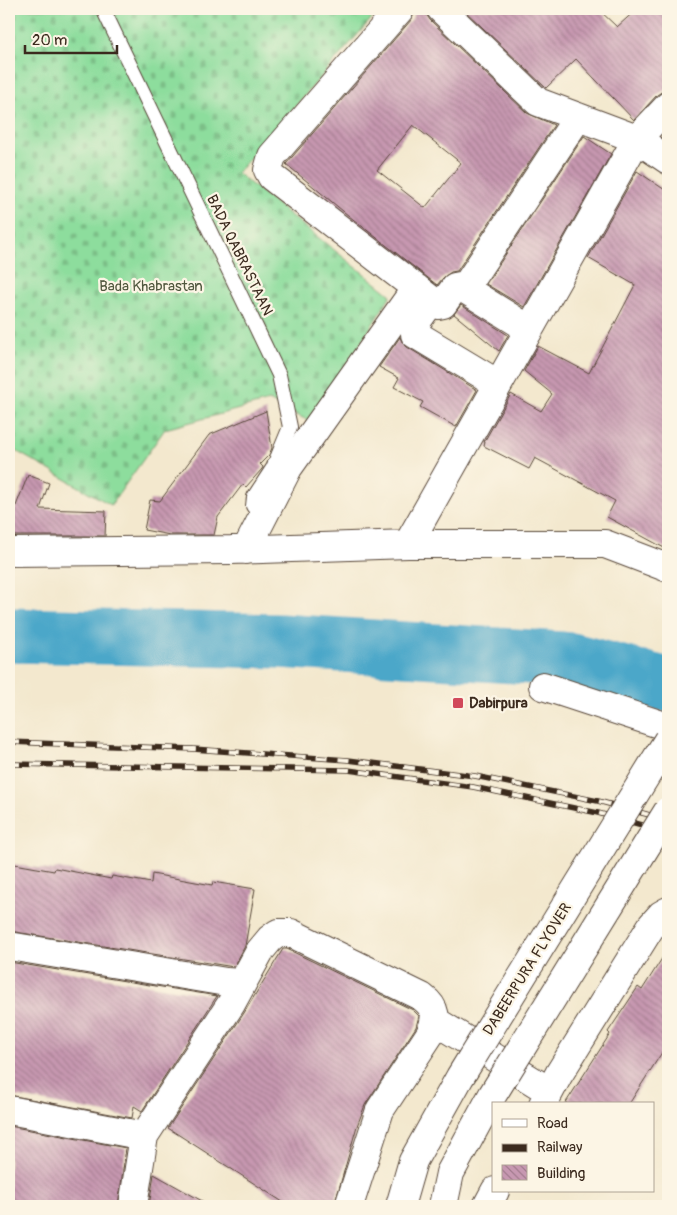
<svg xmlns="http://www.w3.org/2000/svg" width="677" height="1215" font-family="Pangolin,sans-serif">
  <defs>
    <pattern id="cemetery-stones" width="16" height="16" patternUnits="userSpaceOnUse" patternTransform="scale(1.25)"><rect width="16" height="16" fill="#8ddd9d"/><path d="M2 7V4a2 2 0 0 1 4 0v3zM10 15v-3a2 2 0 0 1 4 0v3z" fill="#7bbe87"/></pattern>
    <pattern id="building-back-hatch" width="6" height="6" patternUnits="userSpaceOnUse" patternTransform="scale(1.25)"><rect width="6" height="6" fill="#c798b1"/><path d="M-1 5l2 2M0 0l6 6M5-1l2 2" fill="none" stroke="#a37c8f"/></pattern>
  </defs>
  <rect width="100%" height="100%" fill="#fcf5e5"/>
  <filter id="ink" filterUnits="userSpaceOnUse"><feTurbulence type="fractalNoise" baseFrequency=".02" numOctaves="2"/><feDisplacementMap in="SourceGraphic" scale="10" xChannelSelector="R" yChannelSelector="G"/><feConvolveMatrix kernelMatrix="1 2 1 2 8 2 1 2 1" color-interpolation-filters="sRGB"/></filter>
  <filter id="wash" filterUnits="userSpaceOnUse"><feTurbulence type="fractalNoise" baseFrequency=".0096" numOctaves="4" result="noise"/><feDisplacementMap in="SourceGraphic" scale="20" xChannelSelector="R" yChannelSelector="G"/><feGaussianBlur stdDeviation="1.12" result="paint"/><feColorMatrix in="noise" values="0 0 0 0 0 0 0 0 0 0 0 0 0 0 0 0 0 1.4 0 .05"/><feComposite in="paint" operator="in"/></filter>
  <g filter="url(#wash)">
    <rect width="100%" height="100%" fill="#f3e8ce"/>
    <!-- cemetery -->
    <path fill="url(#cemetery-stones)" stroke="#64845e" d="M 9,9 L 380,9 L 237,173 L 391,295 L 311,422 L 269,401 L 165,429 L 111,505 L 9,447 Z"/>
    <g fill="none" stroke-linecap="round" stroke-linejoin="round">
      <!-- river -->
      <path stroke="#4ba7c9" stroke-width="55" d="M 9,635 L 280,641 L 562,659 L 572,660 L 668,685"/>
    </g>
    <g id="blocks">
      <!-- building -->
      <path fill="url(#building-back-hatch)" fill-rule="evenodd" d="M 415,9 L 426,9 L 426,14 L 430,20 L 527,113 L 554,125 L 457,271 L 451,272 L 443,278 L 437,285 L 349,216 L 286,164 L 412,19 ZM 413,125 L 461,163 L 425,208 L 377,170 Z
        M 463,9 L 598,9 L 617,27 L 637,9 L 668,9 L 668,91 L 663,91 L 657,95 L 634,120 L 576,59 L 546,88 Z
        M 584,136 L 611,154 L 524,307 L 486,284 Z
        M 637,171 L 668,192 L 668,550 L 607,517 L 615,501 L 535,458 L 529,469 L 484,446 L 485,442 L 484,442 L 511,394 L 541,411 L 552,394 L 524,371 L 538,346 L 589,373 L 635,285 L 588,258 Z
        M 461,305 L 508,335 L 499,351 L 454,314 Z
        M 400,337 L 402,342 L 407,347 L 477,390 L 456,427 L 420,407 L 423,402 L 394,387 L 399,378 L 379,367 Z
        M 266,411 L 272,448 L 269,455 L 260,464 L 263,467 L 262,469 L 246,487 L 243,484 L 218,517 L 214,535 L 170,535 L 144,530 L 150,500 L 160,501 L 209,435 Z
        M 28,475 L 49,483 L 40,509 L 106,511 L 105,536 L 9,536 L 9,524 Z
        M 9,863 L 54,871 L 55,868 L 111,879 L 112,876 L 151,883 L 152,874 L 212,885 L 213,882 L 255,889 L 245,946 L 234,967 L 228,966 L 9,931 Z
        M 283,949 L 287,949 L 413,1010 L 419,1016 L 416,1027 L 365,1105 L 357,1126 L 334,1206 L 289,1206 L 168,1128 L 244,1013 Z
        M 668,949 L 668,1043 L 629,1104 L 565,1104 L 610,1034 L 608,1032 L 638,987 L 642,990 Z
        M 9,962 L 217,996 L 142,1111 L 134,1106 L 132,1118 L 9,1095 Z
        M 9,1126 L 126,1148 L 118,1206 L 9,1206 Z
        M 154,1174 L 211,1206 L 149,1206 Z"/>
    </g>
  </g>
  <g filter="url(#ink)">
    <use href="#blocks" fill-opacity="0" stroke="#574638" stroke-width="1"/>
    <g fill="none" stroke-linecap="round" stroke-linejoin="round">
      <!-- service casing -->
      <g stroke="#574638" stroke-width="16">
        <path id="service" d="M 103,9 L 279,375 L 290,427 L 273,468 L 254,497 L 253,506 L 263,517"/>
      </g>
      <!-- minor casing -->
      <g stroke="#574638" stroke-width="30">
        <path id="minor" d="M 400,9 L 272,156 L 268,170 L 272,177 L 438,305 L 443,304 L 455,287 L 460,286 L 529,329
          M 441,9 L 538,102 L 637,139 L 668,160
          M 464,289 L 578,117
          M 432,300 L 415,324 L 415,334 L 498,384
          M 408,544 L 637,139 L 668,106
          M 246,550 L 288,468 L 416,288
          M 9,552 L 231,550 L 408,544 L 605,544 L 668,568
          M 543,686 L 668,727
          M 9,946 L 226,982 L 242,983
          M 435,1021 L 549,1091
          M 543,1104 L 559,1074 L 652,925 L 661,915 L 668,911
          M 9,1110 L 144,1136
          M 133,1206 L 144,1136 L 231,1004 L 260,951 L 270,939 L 278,933 L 291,933 L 422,997 C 437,1008 437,1018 430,1034 L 380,1110 L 349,1206
          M 487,1206 L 495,1191"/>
      </g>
      <!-- service -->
      <use href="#service" stroke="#fff" stroke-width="14"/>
      <!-- minor -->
      <use href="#minor" stroke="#fff" stroke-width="28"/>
      <!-- rail casing -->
      <g stroke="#3b2a1e" stroke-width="5.5">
        <path id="rail" d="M 9,742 L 193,749 L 348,760 L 475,776 L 598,801 L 668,820
          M 9,764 L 348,770 L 473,787 L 598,813 L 668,832"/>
      </g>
      <!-- rail -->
      <use href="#rail" stroke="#fcf5e5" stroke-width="4" stroke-dasharray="11" stroke-linecap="butt"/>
      <!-- secondary-bridge casing -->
      <g stroke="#574638" stroke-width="30" stroke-linecap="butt">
        <path id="secondary-bridge" d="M 400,1206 L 413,1161 L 460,1077 L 668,740
          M 443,1206 L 450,1173 L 493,1094 L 668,811"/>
      </g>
      <!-- secondary-bridge -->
      <use href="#secondary-bridge" stroke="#fff" stroke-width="28"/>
    </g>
  </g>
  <!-- markers -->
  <rect fill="#d1495b" stroke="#fcf5e5" stroke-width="2" x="452" y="697" width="12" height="12" rx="2.5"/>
  <g text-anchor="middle" stroke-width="4.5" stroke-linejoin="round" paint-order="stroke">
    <!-- street labels -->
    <g font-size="15" fill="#3b2a1e" stroke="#fcf5e5">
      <text transform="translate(240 255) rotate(64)" y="5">BADA QABRASTAAN</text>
      <text transform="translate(527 969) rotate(-58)" y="5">DABEERPURA FLYOVER</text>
    </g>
    <!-- park labels -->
    <g font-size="15" fill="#50573e" stroke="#fcf5e5">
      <text x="151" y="291">Bada Khabrastan</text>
    </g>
    <!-- poi labels -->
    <g font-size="15" font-weight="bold" fill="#3b2a1e" stroke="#fcf5e5" text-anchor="start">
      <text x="469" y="708">Dabirpura</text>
    </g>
  </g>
  <!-- margin -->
  <rect width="677" height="1215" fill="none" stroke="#fcf5e5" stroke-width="30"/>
  <!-- legend -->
  <rect x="492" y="1102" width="162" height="90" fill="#fcf5e5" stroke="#afa495"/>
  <rect x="502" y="1119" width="25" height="8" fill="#ffffff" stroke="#afa495"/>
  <text x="537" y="1128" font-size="15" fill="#3b2a1e">Road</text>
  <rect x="502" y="1144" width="25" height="8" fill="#3b2a1e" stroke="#afa495"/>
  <text x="537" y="1152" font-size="15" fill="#3b2a1e">Railway</text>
  <rect x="502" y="1165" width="25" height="15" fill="url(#building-back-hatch)" stroke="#afa495"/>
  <text x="537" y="1178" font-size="15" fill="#3b2a1e">Building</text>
  <!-- scale -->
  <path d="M25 45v8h92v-8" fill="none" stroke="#3b2a1e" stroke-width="2.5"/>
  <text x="32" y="45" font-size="15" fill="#3b2a1e" stroke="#fcf5e5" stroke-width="4" paint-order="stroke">20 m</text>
</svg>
